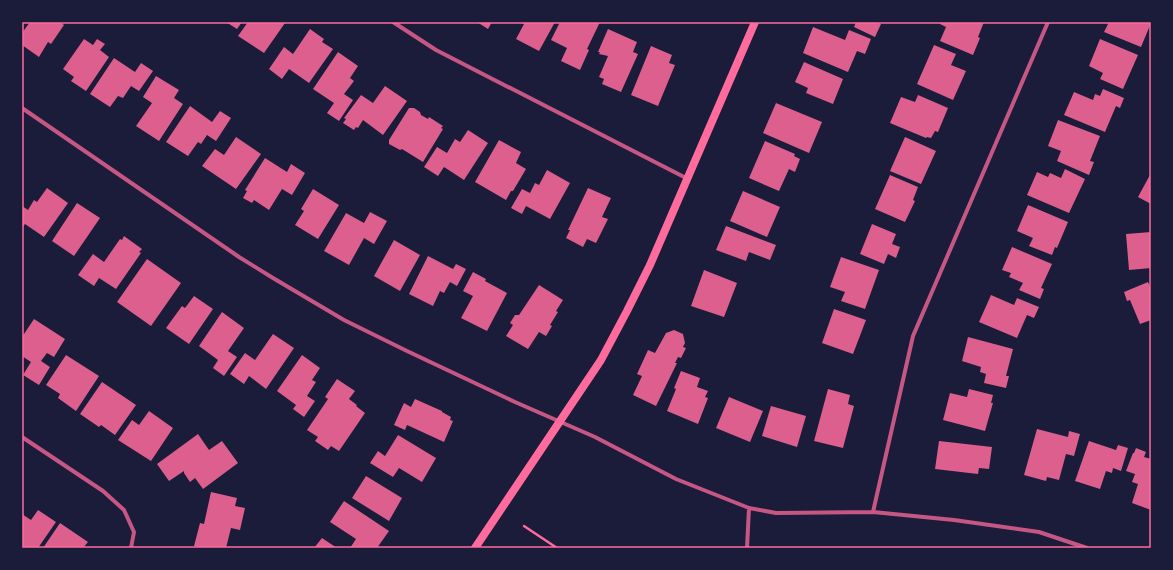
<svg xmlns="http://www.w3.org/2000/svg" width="1173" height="570" font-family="'Fira Sans',sans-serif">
  <rect width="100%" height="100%" fill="#1b1b3a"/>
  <!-- building -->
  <path fill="#dd5f8e" d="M 30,22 L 60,22 L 64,25 L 51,44 L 48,42 L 39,57 L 22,45 L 22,33 Z
    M 226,22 L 242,22 L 237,29 Z
    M 248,22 L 283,22 L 285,23 L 264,53 L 238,36 Z
    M 477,22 L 492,22 L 488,29 Z
    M 520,22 L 555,22 L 539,51 L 516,39 L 524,24 Z
    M 560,22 L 600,22 L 587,49 L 589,50 L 580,70 L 561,61 L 567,48 L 551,40 Z
    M 856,22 L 876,22 L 881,24 L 875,37 L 854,27 Z
    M 941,22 L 984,22 L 978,37 L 980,38 L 973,55 L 940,41 L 946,27 L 940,24 Z
    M 1109,22 L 1151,22 L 1151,23 L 1141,47 L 1104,32 Z
    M 813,27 L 845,40 L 849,30 L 871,39 L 865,54 L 857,51 L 848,72 L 803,53 Z
    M 310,29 L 324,39 L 322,42 L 333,49 L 309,83 L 289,69 L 282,79 L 269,69 L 284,47 L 293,54 Z
    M 608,29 L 637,42 L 633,52 L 638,54 L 621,92 L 602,84 L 604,79 L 599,77 L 608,56 L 599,54 L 600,52 L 598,52 Z
    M 84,39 L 93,45 L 97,39 L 105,44 L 100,50 L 109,57 L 86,91 L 71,81 L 74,77 L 63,69 Z
    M 1100,39 L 1138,55 L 1123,89 L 1100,79 L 1103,73 L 1089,66 Z
    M 934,45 L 956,54 L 951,65 L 966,71 L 953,100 L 917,84 Z
    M 651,46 L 672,55 L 669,63 L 675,65 L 658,106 L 631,95 Z
    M 338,52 L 358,66 L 350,78 L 354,81 L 344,94 L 353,100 L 339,121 L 327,113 L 334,103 L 313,89 Z
    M 114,58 L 135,72 L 141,63 L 153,71 L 139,91 L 131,86 L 123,98 L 118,96 L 110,107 L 90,94 Z
    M 804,62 L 843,79 L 833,104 L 806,93 L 808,88 L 795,82 Z
    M 156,76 L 179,90 L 174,98 L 183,104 L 159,141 L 136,126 L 152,103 L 143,97 Z
    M 385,86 L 407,101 L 383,135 L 363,120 L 358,128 L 356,127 L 354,130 L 343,123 L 346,119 L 344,118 L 361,95 L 373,103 Z
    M 1103,89 L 1124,98 L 1120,108 L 1116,106 L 1105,132 L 1064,115 L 1074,92 L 1093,100 L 1095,94 L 1100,96 Z
    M 918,95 L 948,108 L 938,132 L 935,131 L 931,138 L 927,137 L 926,138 L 890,123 L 901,97 L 915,102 Z
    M 776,103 L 822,122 L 809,153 L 763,133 Z
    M 190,106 L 212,122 L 220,111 L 231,118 L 216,141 L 207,135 L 201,144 L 198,142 L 188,156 L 166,142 Z
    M 409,108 L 414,108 L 420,112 L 421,115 L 428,119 L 429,117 L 443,126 L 441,128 L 443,129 L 423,162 L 402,149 L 400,150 L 389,144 L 389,140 Z
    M 1058,120 L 1100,136 L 1090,161 L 1094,162 L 1089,175 L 1057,161 L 1061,151 L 1048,146 Z
    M 468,130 L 488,143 L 464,180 L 444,167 L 438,176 L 424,167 L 437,147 L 447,153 L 455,139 L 460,142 Z
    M 236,137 L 261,154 L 236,189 L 202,166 L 215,149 L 224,155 Z
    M 905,137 L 936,151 L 921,184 L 890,171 Z
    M 499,140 L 521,152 L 516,163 L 526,169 L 513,191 L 511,191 L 506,200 L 475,182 Z
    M 765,141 L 795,154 L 794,156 L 800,159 L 795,172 L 789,169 L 779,191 L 749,178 Z
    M 265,158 L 287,172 L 291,164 L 305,173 L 292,195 L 282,189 L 269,210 L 254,200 L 252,203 L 243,198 L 247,191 L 245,190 Z
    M 1065,169 L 1085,179 L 1069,213 L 1027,195 L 1037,172 L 1048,177 L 1050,173 L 1061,178 Z
    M 547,170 L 570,183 L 550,219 L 526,206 L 522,214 L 511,208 L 522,189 L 530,193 L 535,183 L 539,185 Z
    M 1151,173 L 1151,204 L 1138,197 Z
    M 890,175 L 918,187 L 913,200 L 915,201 L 905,222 L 875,209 Z
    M 47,188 L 68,203 L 44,237 L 25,224 L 22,228 L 22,206 L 28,210 L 34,200 L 37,202 Z
    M 588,188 L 611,198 L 602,217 L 608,219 L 596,243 L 587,239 L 583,247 L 566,238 L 570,230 L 568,230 Z
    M 313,189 L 339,205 L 318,239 L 295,225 L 304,211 L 301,209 Z
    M 743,191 L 780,207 L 767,237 L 730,221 Z
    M 77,203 L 100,218 L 74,256 L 52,241 Z
    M 1028,205 L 1068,222 L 1057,248 L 1055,247 L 1052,255 L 1029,246 L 1033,238 L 1017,231 Z
    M 370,212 L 387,221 L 374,244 L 364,238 L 349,265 L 324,251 L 346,213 L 364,223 Z
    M 872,224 L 896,234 L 892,244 L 900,247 L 896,258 L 888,254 L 884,264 L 860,254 Z
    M 726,226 L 776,245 L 770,260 L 749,252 L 746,261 L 716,250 Z
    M 1151,232 L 1151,268 L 1129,270 L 1126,234 Z
    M 124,236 L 142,249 L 139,252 L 141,253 L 116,289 L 99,278 L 94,286 L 78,275 L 93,254 L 104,262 L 120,239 L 122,240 Z
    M 394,240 L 420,255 L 400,291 L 374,276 Z
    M 1012,247 L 1052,264 L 1041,288 L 1044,289 L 1040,299 L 1019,290 L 1023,283 L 1009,277 L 1011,273 L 1002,270 Z
    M 428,256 L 453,269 L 456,264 L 466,269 L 457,286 L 450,282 L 444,293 L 440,291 L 433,306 L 409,294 Z
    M 841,257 L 879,270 L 865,309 L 841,301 L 845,292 L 830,287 Z
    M 147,259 L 181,283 L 151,326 L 117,302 Z
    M 704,270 L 737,283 L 724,317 L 691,306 Z
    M 473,272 L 486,279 L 485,281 L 507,293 L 487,331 L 461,318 L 473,296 L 463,291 Z
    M 1148,282 L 1151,289 L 1151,320 L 1140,324 L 1130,300 L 1127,301 L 1124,292 Z
    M 539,285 L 563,300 L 556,311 L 558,312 L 550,325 L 552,326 L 546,336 L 539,332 L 528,349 L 506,336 L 513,325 L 510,323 L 515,315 L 519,315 Z
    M 991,295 L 1014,305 L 1017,298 L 1039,307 L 1034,318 L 1027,315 L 1017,338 L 979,322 Z
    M 194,296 L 213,309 L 189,344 L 166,328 L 182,306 L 185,308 Z
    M 834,309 L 866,320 L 853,354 L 822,343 Z
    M 222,312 L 244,328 L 228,351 L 237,357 L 224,376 L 213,368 L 218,360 L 199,346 Z
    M 34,319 L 65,339 L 54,357 L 47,353 L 41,361 L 50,367 L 39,385 L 23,375 L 31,362 L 22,356 L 22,337 Z
    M 674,330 L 683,334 L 685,343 L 683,347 L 686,348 L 681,358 L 678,357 L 675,363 L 677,363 L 656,406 L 633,395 L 642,376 L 637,374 L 648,350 L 655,353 L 666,333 Z
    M 273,334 L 294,348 L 266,389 L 249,376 L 244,384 L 230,374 L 245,353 L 255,360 Z
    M 968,337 L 1013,349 L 1006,376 L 1009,376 L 1006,388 L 984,383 L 986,374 L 980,372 L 981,367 L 962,361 Z
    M 66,355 L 99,376 L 76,411 L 58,398 L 60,394 L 46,385 Z
    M 302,355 L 320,368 L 312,380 L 316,382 L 307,396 L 315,401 L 304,417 L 293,409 L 296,405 L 277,391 Z
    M 681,371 L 700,378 L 697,387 L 708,391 L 705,397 L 708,398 L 698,424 L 667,411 L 676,389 L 674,388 Z
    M 337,379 L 355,391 L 349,399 L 357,405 L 356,406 L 365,413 L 339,451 L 331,446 L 328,450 L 315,441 L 318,437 L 307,430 L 328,399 L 325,397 Z
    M 102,382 L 136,405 L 115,435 L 101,425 L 99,427 L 80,414 Z
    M 828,389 L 850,395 L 848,404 L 854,406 L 843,448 L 814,441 Z
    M 969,389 L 993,395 L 991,403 L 993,403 L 985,431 L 943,420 L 950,393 L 967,397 Z
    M 729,397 L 763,411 L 750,442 L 716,428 Z
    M 415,399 L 442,411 L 442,412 L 451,417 L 450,420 L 453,421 L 444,442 L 407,425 L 405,430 L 394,425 L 404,403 L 411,407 Z
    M 771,406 L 806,416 L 797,447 L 762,436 Z
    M 149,411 L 173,428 L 151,461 L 118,440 L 132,420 L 139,425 Z
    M 1037,429 L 1068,437 L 1069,431 L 1080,434 L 1074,456 L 1066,454 L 1059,480 L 1047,477 L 1046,481 L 1024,475 Z
    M 198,434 L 209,450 L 222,441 L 238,463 L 203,489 L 195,478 L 190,482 L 184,473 L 184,471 L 169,481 L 157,464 Z
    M 398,435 L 436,458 L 422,482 L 399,468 L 393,477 L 370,463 L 378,451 L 385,456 Z
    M 939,441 L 992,447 L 989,469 L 979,468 L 978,474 L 935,469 Z
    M 1089,441 L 1116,450 L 1118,445 L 1128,448 L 1121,471 L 1113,468 L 1112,473 L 1106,471 L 1100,489 L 1075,481 Z
    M 1136,448 L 1146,452 L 1144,457 L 1151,459 L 1151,510 L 1132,503 L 1138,484 L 1132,482 L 1135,474 L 1126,471 L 1133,453 L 1134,453 Z
    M 366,476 L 402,498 L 389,521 L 352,498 Z
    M 211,492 L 237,498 L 235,506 L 245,508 L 240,530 L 231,528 L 226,548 L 201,548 L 194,546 L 200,523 L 204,524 Z
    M 344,501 L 389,531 L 377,548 L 350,548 L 356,539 L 330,522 Z
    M 38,510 L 56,522 L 38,548 L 22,548 L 22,514 L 31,520 Z
    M 60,523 L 88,542 L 83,548 L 43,548 Z
    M 322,538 L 337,548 L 314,548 Z"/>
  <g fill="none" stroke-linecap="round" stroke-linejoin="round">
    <!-- path -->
    <path stroke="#ff6b9d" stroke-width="2.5" d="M 524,526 L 557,548"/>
    <!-- minor -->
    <path stroke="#c65784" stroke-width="4" d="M 393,22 L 436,50 L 688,179
      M 22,108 L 239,257 L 273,278 L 344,320 L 407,351 L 515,402 L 595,437 L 676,479 L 749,508 L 776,513 L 873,512 L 954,520 L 1039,532 L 1087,548
      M 22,437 L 103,491 L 124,510 L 134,532 L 131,548
      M 873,512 L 913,336 L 1048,22
      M 747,548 L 749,508"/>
    <!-- secondary -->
    <path stroke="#ff6b9d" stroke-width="8" d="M 475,548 L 601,360 L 627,311 L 650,265 L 755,22"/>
  </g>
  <!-- border -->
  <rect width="1173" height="570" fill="none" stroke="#1b1b3a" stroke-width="46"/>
  <rect x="23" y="23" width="1127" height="524" fill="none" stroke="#ff6b9d" stroke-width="1.5"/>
</svg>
